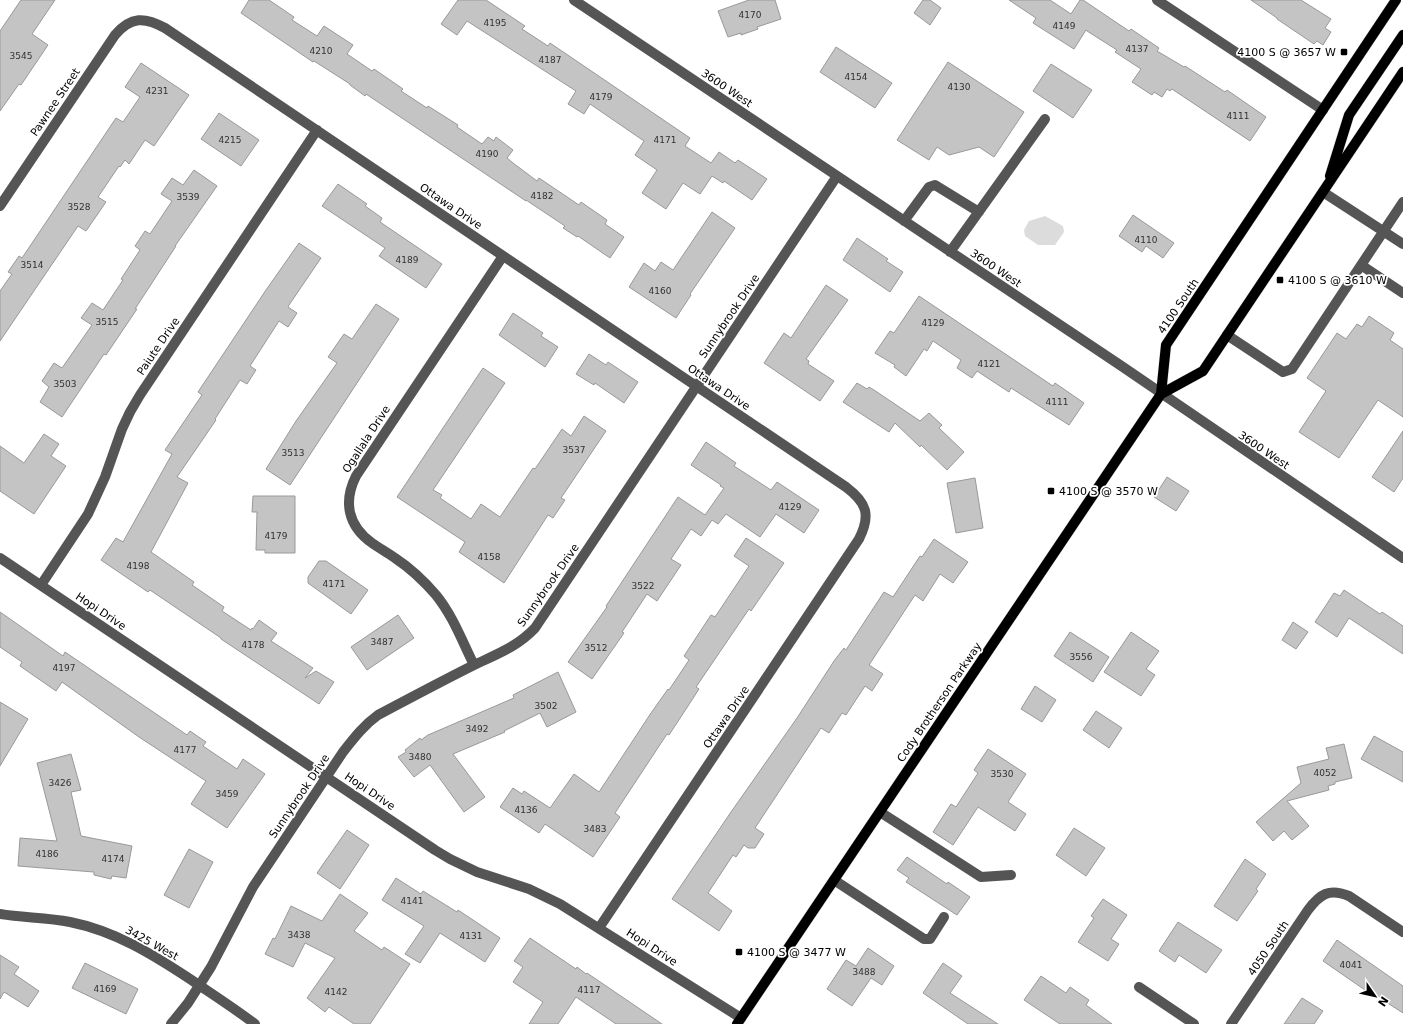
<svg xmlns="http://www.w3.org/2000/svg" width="1403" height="1024" font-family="'DejaVu Sans',sans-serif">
  <rect width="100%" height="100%" fill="#fff"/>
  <!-- green -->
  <path fill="#dcdcdc" d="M 1045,216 L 1063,226 L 1064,232 L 1055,245 L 1038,245 L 1025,236 L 1024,230 L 1029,221 Z"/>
  <!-- building -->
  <path fill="#c4c4c4" stroke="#999" d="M 21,0 L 55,0 L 32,34 L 48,45 L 21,85 L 19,84 L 0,111 L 0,31 Z
    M 249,0 L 269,0 L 294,17 L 292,20 L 317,36 L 324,26 L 353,45 L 347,54 L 372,71 L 374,69 L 403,89 L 401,91 L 427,108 L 428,106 L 458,125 L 457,127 L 482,144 L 488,137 L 494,141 L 496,137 L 513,150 L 507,158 L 513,163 L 537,181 L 539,178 L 579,205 L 581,202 L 607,220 L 605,224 L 624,237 L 610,258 L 578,236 L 577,237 L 563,228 L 565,226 L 526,200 L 526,201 L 366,94 L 365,96 L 350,85 L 350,84 L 314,61 L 313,62 L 241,13 Z
    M 458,0 L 486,0 L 525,26 L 522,29 L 548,46 L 550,43 L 690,138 L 685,146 L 711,163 L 719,152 L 735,163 L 738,160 L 767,179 L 752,200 L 724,181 L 723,183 L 712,176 L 700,194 L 683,183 L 666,209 L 642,193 L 657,170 L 635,155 L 644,141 L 590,104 L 584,114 L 568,104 L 576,91 L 467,21 L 457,35 L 441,24 Z
    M 749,0 L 775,0 L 781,19 L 757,27 L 758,29 L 741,35 L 741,33 L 728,37 L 718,11 Z
    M 923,0 L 930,0 L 941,8 L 930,25 L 914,13 Z
    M 1009,0 L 1050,0 L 1071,14 L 1080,0 L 1083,0 L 1129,31 L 1131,29 L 1159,48 L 1157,51 L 1184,67 L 1185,66 L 1225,92 L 1227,90 L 1266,117 L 1250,141 L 1172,89 L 1170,91 L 1167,89 L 1162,97 L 1154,92 L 1152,95 L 1132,82 L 1141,69 L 1115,52 L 1117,50 L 1087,31 L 1086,30 L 1074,49 L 1033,23 L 1036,18 Z
    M 1251,0 L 1301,0 L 1331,19 L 1325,28 L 1331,32 L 1323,45 L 1317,41 L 1314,44 L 1277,19 L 1277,18 Z
    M 836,47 L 892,83 L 875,108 L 820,72 Z
    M 948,62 L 1024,112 L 994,157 L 979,147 L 949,155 L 937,147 L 929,160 L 897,140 Z
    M 141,63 L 189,95 L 154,146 L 145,140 L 129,164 L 125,160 L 120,167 L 119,166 L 98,197 L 106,202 L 86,231 L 78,226 L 0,341 L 0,291 L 12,274 L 8,272 L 19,256 L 22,258 L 116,118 L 123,122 L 140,97 L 125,87 Z
    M 1051,64 L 1092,90 L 1073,118 L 1033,91 Z
    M 219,113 L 259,140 L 241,166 L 201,139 Z
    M 194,170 L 217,186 L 175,246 L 176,246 L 135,309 L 137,309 L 106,355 L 104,354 L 62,417 L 40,402 L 49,387 L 42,381 L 54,363 L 62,368 L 92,325 L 81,318 L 92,303 L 103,310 L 123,280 L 121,279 L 140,250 L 135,246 L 145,231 L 150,234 L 172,201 L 161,194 L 172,178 L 183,185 Z
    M 338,184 L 367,204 L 365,206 L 382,218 L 380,222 L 442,264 L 426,288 L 379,256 L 385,248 L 322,206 Z
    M 712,212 L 735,228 L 690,294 L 691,295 L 676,318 L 629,287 L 644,263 L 655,271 L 661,262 L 673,270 Z
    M 1133,215 L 1174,243 L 1163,258 L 1146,246 L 1142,252 L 1119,236 Z
    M 857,238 L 888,259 L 886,261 L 903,272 L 890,292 L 843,260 Z
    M 299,243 L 321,258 L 289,305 L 288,307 L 297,313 L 288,327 L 279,321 L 250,366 L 256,370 L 247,384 L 240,380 L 215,419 L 216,420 L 177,477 L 188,483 L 151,552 L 194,582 L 192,585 L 224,607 L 222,611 L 251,630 L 252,628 L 253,629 L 259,620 L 277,633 L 271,641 L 313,668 L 305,678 L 316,671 L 334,682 L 319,704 L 221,639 L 221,638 L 150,590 L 148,592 L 101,560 L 116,538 L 123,542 L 172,454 L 165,450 L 202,395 L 198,392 L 266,290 Z
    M 826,285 L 848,300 L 806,359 L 809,361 L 808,364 L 834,381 L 820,401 L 764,363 L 784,333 L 791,338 Z
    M 919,296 L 1044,380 L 1053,386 L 1055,383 L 1084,403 L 1069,425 L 1011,388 L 1009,392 L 977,371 L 972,378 L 957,368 L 961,360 L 933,341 L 927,351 L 924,349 L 906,376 L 894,367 L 895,365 L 875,353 L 890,331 L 894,333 Z
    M 376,304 L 399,319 L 290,485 L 266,469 L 296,421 L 337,363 L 328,357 L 344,334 L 352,339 Z
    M 513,313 L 543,333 L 541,336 L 558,347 L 545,367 L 499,335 Z
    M 1369,316 L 1394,333 L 1390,340 L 1403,349 L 1403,417 L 1378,400 L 1339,458 L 1299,432 L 1326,391 L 1307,378 L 1337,333 L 1346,339 L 1357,324 L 1362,327 Z
    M 589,354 L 606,365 L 608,362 L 638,382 L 624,403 L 595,383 L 594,385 L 576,374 Z
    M 483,368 L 505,383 L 433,490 L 442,495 L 440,498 L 471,519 L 481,504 L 500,517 L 533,468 L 535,469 L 562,429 L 571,436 L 584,416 L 606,431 L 561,498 L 565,500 L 553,518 L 548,515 L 504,583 L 459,552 L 465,542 L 397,497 Z
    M 857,383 L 867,389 L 869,387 L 874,390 L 920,421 L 929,413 L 942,425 L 939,428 L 964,452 L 947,470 L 921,445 L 920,447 L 895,423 L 889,432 L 843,402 Z
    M 1403,431 L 1403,478 L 1394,492 L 1372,477 Z
    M 44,434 L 59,444 L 51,456 L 66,466 L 34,514 L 0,491 L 0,446 L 24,463 Z
    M 706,442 L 736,463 L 734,466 L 771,490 L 777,482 L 819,510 L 804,533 L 776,514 L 760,537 L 726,514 L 718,524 L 712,520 L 701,536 L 691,529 L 671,559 L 681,565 L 657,601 L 647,594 L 622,632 L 624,633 L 592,679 L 568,662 L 607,607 L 606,606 L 678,497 L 705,515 L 724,488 L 720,486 L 721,485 L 691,465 Z
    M 1167,477 L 1189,491 L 1176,511 L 1154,497 Z
    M 975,478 L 983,528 L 956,533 L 947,483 Z
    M 253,496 L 295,496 L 295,553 L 265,553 L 265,550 L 256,550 L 257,512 L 252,512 Z
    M 746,538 L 784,563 L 751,611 L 749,609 L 696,687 L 699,689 L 688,706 L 669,735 L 667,734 L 615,813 L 620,817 L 593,857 L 545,824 L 539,833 L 500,807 L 513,788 L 522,794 L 524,791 L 550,808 L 574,774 L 599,792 L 651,713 L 668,689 L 669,690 L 689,660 L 684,656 L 711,615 L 715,617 L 749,566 L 734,556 Z
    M 934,539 L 968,562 L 953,583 L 940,574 L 923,601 L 915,595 L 869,665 L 883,674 L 872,691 L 865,686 L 846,715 L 842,713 L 829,733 L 821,728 L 755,828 L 764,834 L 755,848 L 748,848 L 744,845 L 736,857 L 733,855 L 708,893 L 732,911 L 719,931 L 672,899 L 731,812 L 797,718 L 834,661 L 844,648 L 846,650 L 884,592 L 893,597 L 920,556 L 922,557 Z
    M 319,561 L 326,561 L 368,590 L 351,614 L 308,583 L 308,577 Z
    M 1344,590 L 1380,614 L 1382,612 L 1403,626 L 1403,654 L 1349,618 L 1337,637 L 1315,622 L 1334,593 L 1340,596 Z
    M 0,612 L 63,656 L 65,652 L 187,735 L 190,731 L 206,742 L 203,746 L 237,769 L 243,759 L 265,774 L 227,828 L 191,804 L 206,781 L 139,737 L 62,682 L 56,691 L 20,666 L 22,662 L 0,647 Z
    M 398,615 L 414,638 L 367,670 L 351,647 Z
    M 1293,622 L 1308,632 L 1296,649 L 1282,640 Z
    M 1070,632 L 1109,657 L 1093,682 L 1054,656 Z
    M 1131,632 L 1159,651 L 1146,669 L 1155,675 L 1141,696 L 1104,672 Z
    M 558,672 L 576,712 L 547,727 L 540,713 L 504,731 L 505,732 L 453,754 L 485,797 L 464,812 L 430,765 L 414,777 L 398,757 L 406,752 L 405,750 L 420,738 L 421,740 L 428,735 L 514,698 L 513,695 Z
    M 1035,686 L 1056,700 L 1042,722 L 1021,709 Z
    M 0,702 L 28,719 L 0,766 Z
    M 1096,711 L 1122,728 L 1109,748 L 1083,730 Z
    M 1374,736 L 1403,752 L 1403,782 L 1361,759 Z
    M 1344,744 L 1352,778 L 1335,782 L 1335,784 L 1328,786 L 1329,790 L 1287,801 L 1309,826 L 1292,840 L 1284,831 L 1273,841 L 1256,822 L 1301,783 L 1297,767 L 1329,759 L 1326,748 Z
    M 988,749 L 1026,774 L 1008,802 L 1026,814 L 1015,831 L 978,807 L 953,845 L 933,832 L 951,804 L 956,807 L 978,773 L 974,770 Z
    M 71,754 L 81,790 L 71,792 L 81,836 L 132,846 L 126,878 L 112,876 L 111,879 L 94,875 L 94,872 L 18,866 L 20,838 L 57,841 L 37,763 Z
    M 1074,828 L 1105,848 L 1086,876 L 1056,855 Z
    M 347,830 L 369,845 L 340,889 L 317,873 Z
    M 189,849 L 213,862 L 189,908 L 164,895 Z
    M 907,857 L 947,884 L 948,882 L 970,897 L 957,915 L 906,882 L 909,878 L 897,870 Z
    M 1245,859 L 1266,874 L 1256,889 L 1258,891 L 1237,921 L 1214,906 Z
    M 396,878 L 421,894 L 423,891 L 457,912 L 458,910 L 500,938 L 485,962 L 440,933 L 420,963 L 405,954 L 424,926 L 382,900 Z
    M 340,894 L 368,913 L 354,931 L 382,950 L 384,947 L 410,964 L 370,1024 L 354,1024 L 329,1007 L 325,1012 L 307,998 L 335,958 L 305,943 L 293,967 L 265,954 L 273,938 L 275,939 L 291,906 L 322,921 Z
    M 1103,899 L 1127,915 L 1111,939 L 1119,944 L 1108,961 L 1078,942 L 1094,918 L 1091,916 Z
    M 1178,922 L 1222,950 L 1206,973 L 1179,955 L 1175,962 L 1159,951 Z
    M 530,938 L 576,969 L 577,967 L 586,974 L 587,973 L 662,1024 L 616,1024 L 576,997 L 558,1024 L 529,1024 L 543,1002 L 513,982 L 523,967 L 514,961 Z
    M 1337,940 L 1403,986 L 1403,1013 L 1366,989 L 1365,990 L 1323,961 Z
    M 868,948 L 894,966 L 882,985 L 871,978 L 852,1006 L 827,989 L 846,960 L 856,966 Z
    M 0,955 L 19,967 L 14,974 L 39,991 L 28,1007 L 4,992 L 0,999 Z
    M 85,963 L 138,989 L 126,1014 L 72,988 Z
    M 943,963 L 962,976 L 950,993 L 998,1024 L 968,1024 L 923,993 Z
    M 1041,976 L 1066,993 L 1070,987 L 1089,1000 L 1086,1005 L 1112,1024 L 1060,1024 L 1024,1000 Z
    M 1302,998 L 1323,1011 L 1314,1024 L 1284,1024 Z"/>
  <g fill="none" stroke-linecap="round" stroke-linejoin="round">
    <!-- major casing -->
    <g stroke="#dbdbdb" stroke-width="11">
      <path id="major" d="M 1330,176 L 1349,115 L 1403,35
        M 1161,394 L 1166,345 L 1396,0
        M 737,1024 L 1161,394 L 1203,371 L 1403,72"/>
    </g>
    <!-- minor -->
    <path stroke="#555" stroke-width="10" d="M 574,0 L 1120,365 L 1403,558
      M 1157,0 L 1323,110
      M 1323,192 L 1403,244
      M 0,206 L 115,35 C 131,16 145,17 165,28 L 846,487 C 867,503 871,515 859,539 L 599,928
      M 904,221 L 929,187 L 935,185 L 979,212
      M 950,252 L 1045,119
      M 1361,265 L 1403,293
      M 1227,335 L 1283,372 L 1292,369 L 1403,202
      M 0,558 L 435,850 L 450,859 L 477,872 L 529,889 L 560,904 L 741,1018
      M 41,585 L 88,514 L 105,477 L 122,429 L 130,412 L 140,395 L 317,130
      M 474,665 C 462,641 453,616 436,595 C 424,581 410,568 395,558 C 388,553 379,548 372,543 C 348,526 343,502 356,476 L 503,256
      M 880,812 L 981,877 L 1011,875
      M 834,880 L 924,939 L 930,939 L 944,917
      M 0,914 C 23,918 47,917 70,922 C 115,931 152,954 190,979 C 212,994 234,1008 255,1024
      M 1139,987 L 1194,1024
      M 171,1024 L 188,1003 L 211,967 L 253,887 L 343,752 C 354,738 364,725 378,715 C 410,698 442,681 474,665 C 497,654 517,647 535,628 L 837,176
      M 1231,1024 L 1308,910 C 1320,894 1329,888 1349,896 L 1403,932"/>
    <!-- major -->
    <use href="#major" stroke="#000" stroke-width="10"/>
  </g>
  <!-- markers -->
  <g fill="#000" stroke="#fff" stroke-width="1.5">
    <rect x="1340" y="48" width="8" height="8" rx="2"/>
    <rect x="1276" y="276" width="8" height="8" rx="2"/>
    <rect x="1047" y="487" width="8" height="8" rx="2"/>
    <rect x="735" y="948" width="8" height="8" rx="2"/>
  </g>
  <g text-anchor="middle" stroke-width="3.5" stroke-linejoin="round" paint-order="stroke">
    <!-- number labels -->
    <g font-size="9" fill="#313131">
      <text x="750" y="18">4170</text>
      <text x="495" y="26">4195</text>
      <text x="1064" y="29">4149</text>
      <text x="1137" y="52">4137</text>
      <text x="321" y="54">4210</text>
      <text x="21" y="59">3545</text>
      <text x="550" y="63">4187</text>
      <text x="856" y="80">4154</text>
      <text x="959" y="90">4130</text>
      <text x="157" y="94">4231</text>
      <text x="601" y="100">4179</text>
      <text x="1238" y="119">4111</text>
      <text x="230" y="143">4215</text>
      <text x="665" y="143">4171</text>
      <text x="487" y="157">4190</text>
      <text x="542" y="199">4182</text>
      <text x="188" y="200">3539</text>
      <text x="79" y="210">3528</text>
      <text x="1146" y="243">4110</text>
      <text x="407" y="263">4189</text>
      <text x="32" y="268">3514</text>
      <text x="660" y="294">4160</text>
      <text x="107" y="325">3515</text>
      <text x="933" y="326">4129</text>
      <text x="989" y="367">4121</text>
      <text x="65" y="387">3503</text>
      <text x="1057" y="405">4111</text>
      <text x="574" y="453">3537</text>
      <text x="293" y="456">3513</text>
      <text x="790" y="510">4129</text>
      <text x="276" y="539">4179</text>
      <text x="489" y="560">4158</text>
      <text x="138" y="569">4198</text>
      <text x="334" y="587">4171</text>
      <text x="643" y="589">3522</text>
      <text x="382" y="645">3487</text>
      <text x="253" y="648">4178</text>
      <text x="596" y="651">3512</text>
      <text x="1081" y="660">3556</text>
      <text x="64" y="671">4197</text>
      <text x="546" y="709">3502</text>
      <text x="477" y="732">3492</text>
      <text x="185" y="753">4177</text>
      <text x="420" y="760">3480</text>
      <text x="1325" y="776">4052</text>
      <text x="1002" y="777">3530</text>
      <text x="60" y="786">3426</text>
      <text x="227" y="797">3459</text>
      <text x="526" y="813">4136</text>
      <text x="595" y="832">3483</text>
      <text x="47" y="857">4186</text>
      <text x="113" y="862">4174</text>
      <text x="412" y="904">4141</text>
      <text x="299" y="938">3438</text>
      <text x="471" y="939">4131</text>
      <text x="1351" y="968">4041</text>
      <text x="864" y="975">3488</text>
      <text x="105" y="992">4169</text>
      <text x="589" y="993">4117</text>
      <text x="336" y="995">4142</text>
    </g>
    <!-- poi labels -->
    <g font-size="11" fill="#000" stroke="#fff" text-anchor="start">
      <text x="1336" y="56" text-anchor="end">4100 S @ 3657 W</text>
      <text x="1288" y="284">4100 S @ 3610 W</text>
      <text x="1059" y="495">4100 S @ 3570 W</text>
      <text x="747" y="956">4100 S @ 3477 W</text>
    </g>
    <!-- street labels -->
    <g font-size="11" fill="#000" stroke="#fff">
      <text transform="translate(727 88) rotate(34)" y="4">3600 West</text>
      <text transform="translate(55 102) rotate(-56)" y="4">Pawnee Street</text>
      <text transform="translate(451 206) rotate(34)" y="4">Ottawa Drive</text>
      <text transform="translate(996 268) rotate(34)" y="4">3600 West</text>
      <text transform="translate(1178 306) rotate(-56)" y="4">4100 South</text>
      <text transform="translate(729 316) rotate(-56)" y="4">Sunnybrook Drive</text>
      <text transform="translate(158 346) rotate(-56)" y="4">Paiute Drive</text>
      <text transform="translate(719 387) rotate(34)" y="4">Ottawa Drive</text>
      <text transform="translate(366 439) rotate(-57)" y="4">Ogallala Drive</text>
      <text transform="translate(1264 450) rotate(34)" y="4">3600 West</text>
      <text transform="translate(548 585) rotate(-55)" y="4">Sunnybrook Drive</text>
      <text transform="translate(101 611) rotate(34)" y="4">Hopi Drive</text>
      <text transform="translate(939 702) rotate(-56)" y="4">Cody Brotherson Parkway</text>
      <text transform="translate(726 717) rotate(-56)" y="4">Ottawa Drive</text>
      <text transform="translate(370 791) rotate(34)" y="4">Hopi Drive</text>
      <text transform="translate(299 796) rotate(-56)" y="4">Sunnybrook Drive</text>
      <text transform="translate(152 943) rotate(29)" y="4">3425 West</text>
      <text transform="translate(652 947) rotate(33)" y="4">Hopi Drive</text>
      <text transform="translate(1268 948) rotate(-56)" y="4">4050 South</text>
    </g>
  </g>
  <!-- north arrow -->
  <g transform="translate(1375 996) rotate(124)" stroke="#ffffff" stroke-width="3" paint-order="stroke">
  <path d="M0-3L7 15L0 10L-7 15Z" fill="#000000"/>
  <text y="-6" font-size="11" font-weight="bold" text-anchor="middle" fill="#000000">N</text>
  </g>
</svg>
